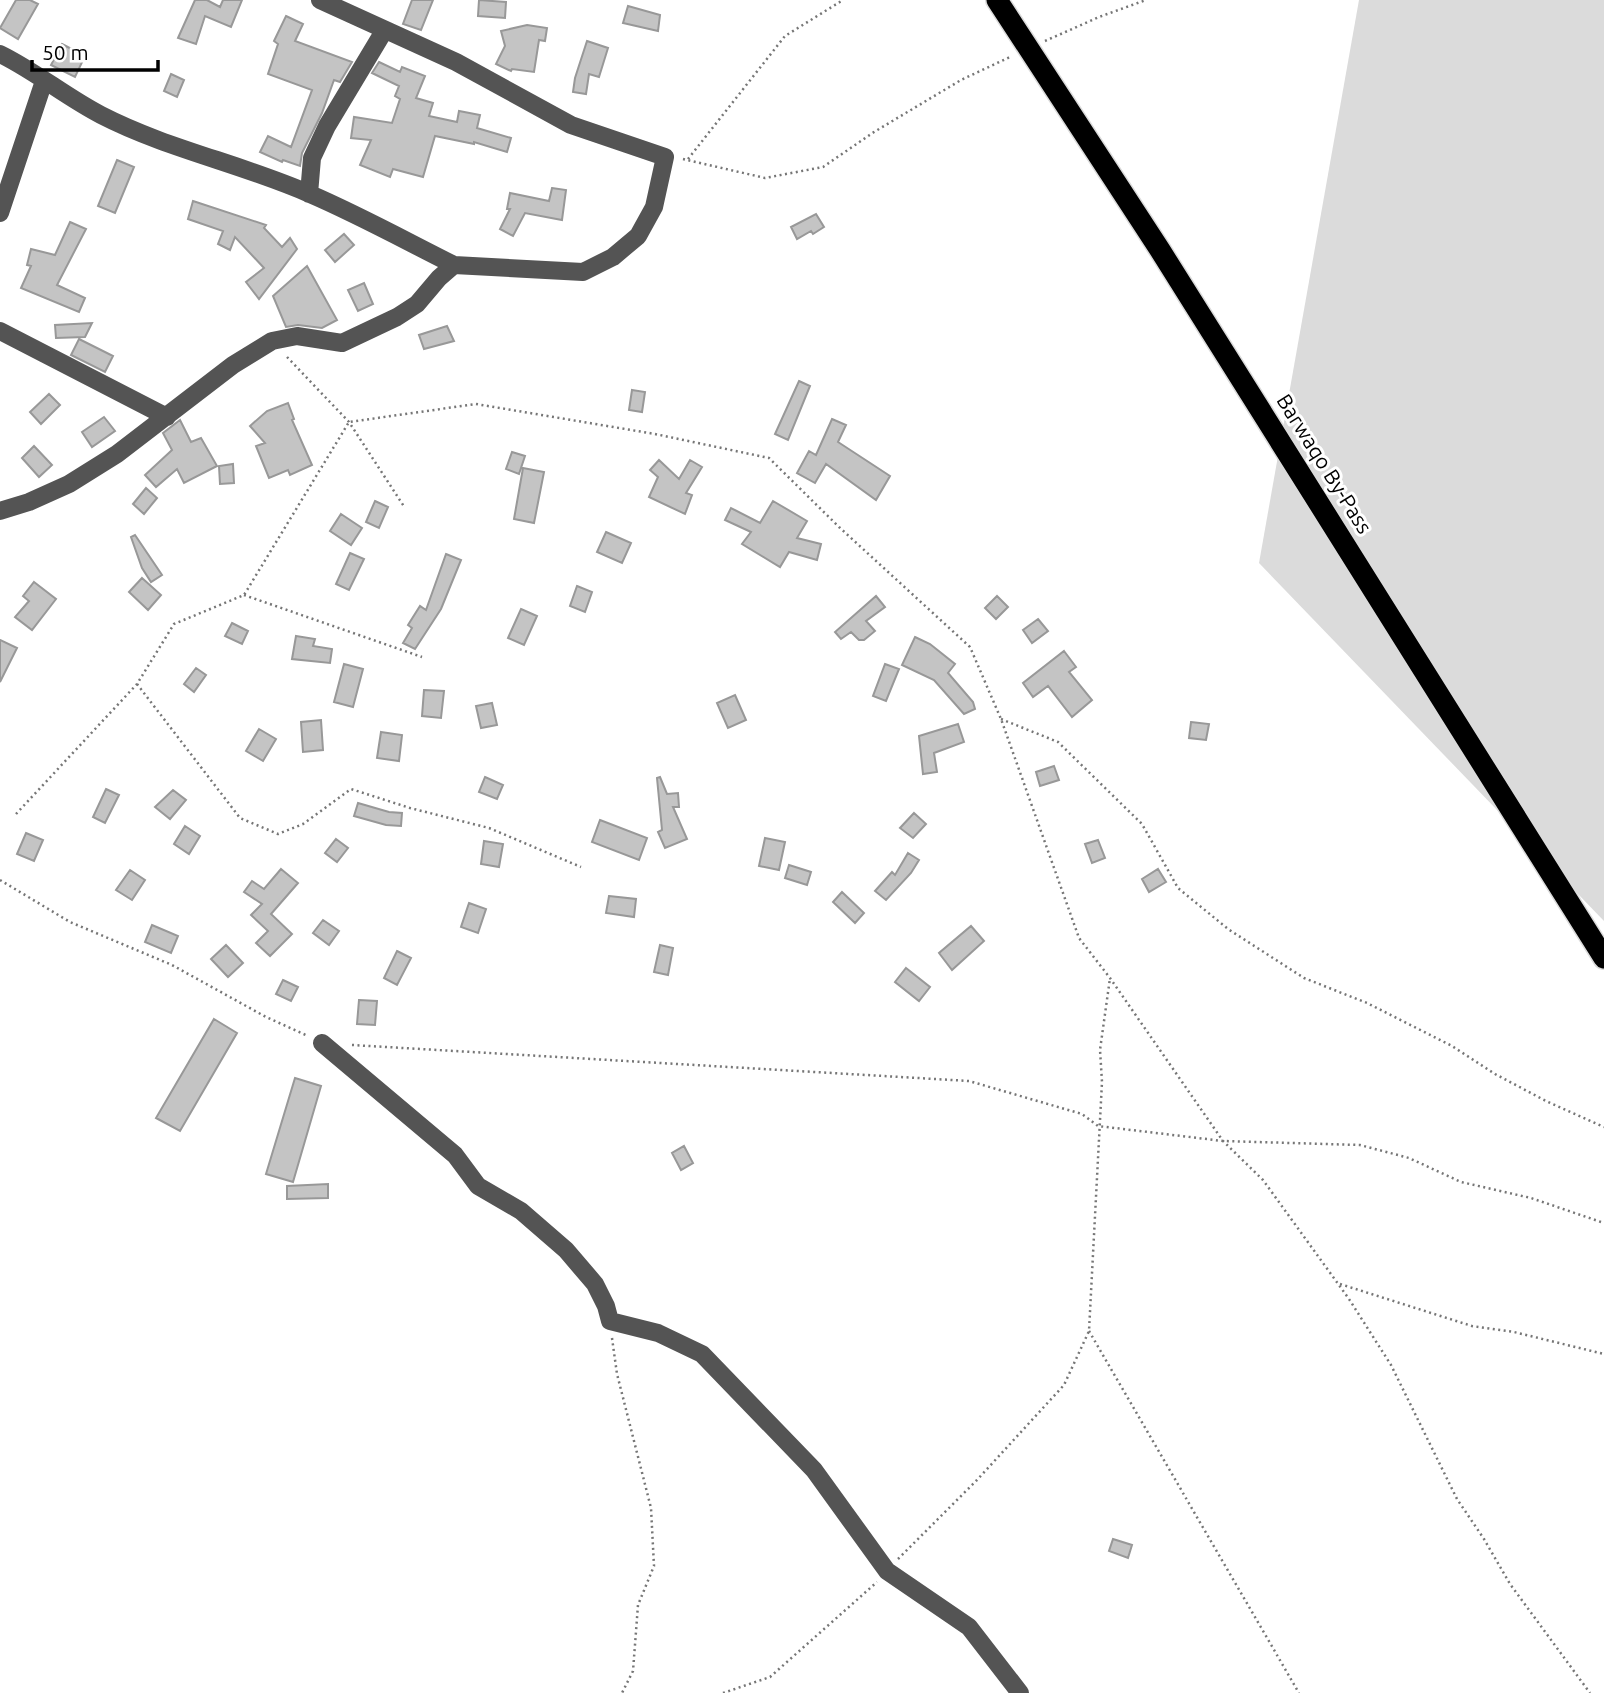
<svg xmlns="http://www.w3.org/2000/svg" width="1604" height="1693" font-family="Ubuntu,sans-serif">
  <rect width="100%" height="100%" fill="#fff"/>
  <!-- green -->
  <path fill="#dbdbdb" d="M 1359,0 L 1604,0 L 1604,921 L 1259,563 Z"/>
  <!-- building -->
  <path fill="#c4c4c4" stroke="#989898" stroke-width="2" d="M 16,0 L 30,0 L 38,4 L 18,39 L 0,28 Z
    M 195,0 L 207,0 L 220,7 L 223,0 L 242,0 L 231,27 L 205,16 L 196,44 L 178,38 Z
    M 412,0 L 433,0 L 421,30 L 403,24 Z
    M 479,0 L 506,2 L 505,18 L 478,16 Z
    M 628,6 L 660,15 L 658,31 L 623,23 Z
    M 286,16 L 303,24 L 295,41 L 352,62 L 340,82 L 334,80 L 322,113 L 302,153 L 300,166 L 283,160 L 282,162 L 260,152 L 268,136 L 291,147 L 312,90 L 268,74 L 278,44 L 274,41 Z
    M 527,25 L 547,28 L 545,41 L 539,40 L 534,72 L 512,69 L 511,71 L 496,64 L 505,46 L 501,31 Z
    M 587,41 L 608,48 L 599,77 L 589,74 L 586,94 L 573,92 L 575,78 Z
    M 62,44 L 85,56 L 75,77 L 51,65 Z
    M 379,62 L 400,72 L 402,67 L 425,76 L 416,98 L 433,103 L 429,116 L 457,122 L 459,111 L 480,115 L 477,128 L 511,138 L 507,152 L 474,142 L 474,144 L 435,136 L 423,177 L 393,169 L 390,177 L 360,165 L 371,140 L 351,138 L 354,117 L 392,123 L 400,99 L 395,96 L 399,86 L 372,73 Z
    M 171,74 L 184,80 L 177,97 L 164,91 Z
    M 117,160 L 134,167 L 115,213 L 98,206 Z
    M 552,188 L 566,190 L 562,220 L 525,213 L 513,236 L 500,229 L 510,209 L 507,209 L 510,193 L 549,201 Z
    M 193,201 L 266,225 L 264,228 L 282,247 L 290,238 L 297,249 L 259,299 L 246,282 L 264,268 L 235,237 L 230,250 L 218,244 L 223,231 L 188,219 Z
    M 816,214 L 824,227 L 813,234 L 811,231 L 797,239 L 791,227 Z
    M 70,222 L 86,229 L 57,285 L 85,298 L 79,312 L 21,288 L 31,266 L 27,265 L 31,249 L 55,255 Z
    M 344,234 L 354,245 L 335,262 L 325,250 Z
    M 307,266 L 337,320 L 322,328 L 298,325 L 286,327 L 273,296 Z
    M 364,283 L 373,304 L 358,311 L 348,290 Z
    M 92,323 L 85,337 L 56,338 L 55,325 Z
    M 447,326 L 454,341 L 424,349 L 419,335 Z
    M 79,339 L 113,356 L 105,372 L 71,355 Z
    M 799,381 L 810,386 L 788,440 L 775,434 Z
    M 632,390 L 645,392 L 642,412 L 629,410 Z
    M 49,394 L 60,405 L 41,424 L 30,412 Z
    M 288,403 L 294,419 L 292,420 L 312,465 L 290,475 L 288,470 L 269,478 L 256,446 L 265,443 L 250,426 L 267,411 Z
    M 104,417 L 115,431 L 92,447 L 82,432 Z
    M 832,419 L 846,425 L 838,442 L 890,476 L 876,500 L 826,464 L 815,483 L 797,473 L 809,451 L 816,455 Z
    M 180,420 L 191,442 L 201,438 L 217,466 L 184,483 L 177,469 L 156,487 L 145,475 L 172,450 L 163,433 Z
    M 34,446 L 52,465 L 39,477 L 22,458 Z
    M 512,452 L 525,456 L 519,474 L 506,469 Z
    M 659,460 L 679,479 L 690,460 L 702,467 L 686,493 L 692,495 L 685,514 L 649,497 L 658,477 L 650,470 Z
    M 233,464 L 234,483 L 220,484 L 219,466 Z
    M 523,468 L 544,472 L 534,523 L 514,519 Z
    M 146,488 L 157,498 L 144,514 L 133,504 Z
    M 375,501 L 388,507 L 379,528 L 366,522 Z
    M 773,501 L 807,521 L 797,538 L 821,544 L 817,560 L 789,552 L 780,567 L 742,544 L 751,532 L 725,520 L 731,508 L 760,523 Z
    M 341,514 L 362,528 L 351,545 L 330,531 Z
    M 606,532 L 631,543 L 622,563 L 597,552 Z
    M 135,535 L 162,575 L 151,582 L 142,568 L 131,537 Z
    M 350,553 L 364,559 L 349,590 L 336,584 Z
    M 446,554 L 461,560 L 441,609 L 415,649 L 403,643 L 412,628 L 408,625 L 420,606 L 426,610 Z
    M 142,578 L 161,595 L 148,610 L 129,592 Z
    M 34,582 L 56,599 L 32,630 L 15,617 L 29,601 L 23,596 Z
    M 577,586 L 592,592 L 585,612 L 570,606 Z
    M 876,596 L 885,607 L 866,621 L 875,631 L 864,640 L 859,640 L 851,632 L 841,639 L 835,632 Z
    M 997,596 L 1008,607 L 996,619 L 985,608 Z
    M 521,609 L 537,616 L 524,645 L 508,638 Z
    M 1038,619 L 1048,631 L 1032,643 L 1023,630 Z
    M 232,623 L 248,631 L 242,644 L 225,636 Z
    M 296,636 L 315,639 L 313,646 L 332,649 L 330,663 L 292,659 Z
    M 915,637 L 930,644 L 955,664 L 948,673 L 973,702 L 975,709 L 964,714 L 934,680 L 902,665 Z
    M 0,640 L 17,648 L 0,682 Z
    M 1064,651 L 1076,667 L 1069,672 L 1092,700 L 1072,717 L 1048,686 L 1033,697 L 1023,683 Z
    M 344,664 L 363,669 L 353,707 L 334,702 Z
    M 885,664 L 899,669 L 886,701 L 873,696 Z
    M 196,668 L 206,675 L 194,692 L 184,684 Z
    M 424,690 L 444,691 L 441,718 L 422,716 Z
    M 735,695 L 746,720 L 728,728 L 717,703 Z
    M 492,703 L 497,725 L 481,728 L 476,706 Z
    M 321,720 L 323,750 L 303,752 L 301,722 Z
    M 1191,722 L 1209,724 L 1206,740 L 1189,738 Z
    M 958,724 L 964,742 L 934,753 L 937,772 L 923,774 L 919,736 Z
    M 259,729 L 276,739 L 263,761 L 246,751 Z
    M 381,732 L 402,735 L 399,761 L 377,758 Z
    M 1054,766 L 1059,780 L 1040,786 L 1036,772 Z
    M 485,777 L 503,785 L 497,799 L 479,792 Z
    M 660,777 L 667,794 L 678,793 L 679,807 L 673,807 L 687,839 L 665,848 L 658,832 L 662,830 L 657,778 Z
    M 106,789 L 119,795 L 105,823 L 93,817 Z
    M 173,790 L 186,800 L 170,819 L 155,807 Z
    M 358,803 L 389,812 L 402,813 L 401,826 L 386,825 L 354,816 Z
    M 914,813 L 926,824 L 913,838 L 900,828 Z
    M 600,820 L 647,838 L 639,860 L 592,842 Z
    M 185,826 L 200,836 L 189,854 L 174,844 Z
    M 26,833 L 43,840 L 34,861 L 17,854 Z
    M 765,838 L 785,842 L 779,870 L 759,866 Z
    M 336,839 L 348,848 L 337,862 L 325,853 Z
    M 1098,840 L 1105,858 L 1092,863 L 1085,844 Z
    M 484,841 L 503,844 L 499,867 L 481,864 Z
    M 908,853 L 919,860 L 911,873 L 886,900 L 875,891 L 892,872 L 895,875 Z
    M 789,865 L 811,872 L 807,885 L 785,878 Z
    M 281,869 L 298,883 L 271,914 L 292,934 L 270,956 L 256,943 L 268,931 L 251,915 L 262,904 L 244,892 L 252,881 L 264,889 Z
    M 1158,869 L 1166,882 L 1149,892 L 1142,879 Z
    M 130,870 L 145,880 L 132,900 L 116,890 Z
    M 842,892 L 864,913 L 855,923 L 833,902 Z
    M 609,896 L 636,899 L 634,917 L 606,913 Z
    M 469,903 L 486,909 L 478,933 L 461,927 Z
    M 323,920 L 339,931 L 329,945 L 313,933 Z
    M 152,925 L 178,936 L 171,953 L 145,942 Z
    M 971,926 L 984,941 L 952,970 L 939,953 Z
    M 226,945 L 243,963 L 228,977 L 211,959 Z
    M 660,945 L 673,948 L 668,975 L 654,972 Z
    M 397,951 L 411,958 L 397,985 L 384,978 Z
    M 906,968 L 930,987 L 919,1001 L 895,982 Z
    M 283,980 L 298,987 L 291,1001 L 276,994 Z
    M 359,1000 L 377,1001 L 375,1025 L 357,1024 Z
    M 214,1019 L 237,1033 L 180,1131 L 156,1118 Z
    M 295,1078 L 321,1086 L 293,1182 L 266,1174 Z
    M 684,1146 L 693,1163 L 681,1170 L 672,1153 Z
    M 328,1184 L 328,1198 L 287,1199 L 287,1186 Z
    M 1113,1539 L 1132,1545 L 1128,1558 L 1109,1551 Z"/>
  <g fill="none" stroke-linecap="round" stroke-linejoin="round">
    <!-- highway casing -->
    <g stroke="#dbdbdb" stroke-width="24">
      <path id="highway" d="M 997,0 L 1160,250 L 1604,958"/>
    </g>
    <!-- path -->
    <path stroke="#767676" stroke-width="2.5" stroke-dasharray="2 3.5" stroke-linecap="butt" d="M 1045,41 L 1099,17 L 1146,0
      M 683,159 L 765,178 L 823,167 L 874,132 L 961,80 L 1010,57
      M 688,159 L 785,36 L 843,0
      M 287,357 L 349,422 L 405,508
      M 244,595 L 422,657
      M 137,684 L 240,818 L 278,834 L 303,824 L 351,789 L 410,808 L 489,828 L 581,867
      M 1001,719 L 1058,742 L 1142,824 L 1178,888 L 1228,929 L 1304,978 L 1367,1003 L 1452,1046 L 1495,1074 L 1546,1101 L 1604,1127
      M 16,814 L 137,684 L 174,624 L 244,595 L 349,422 L 476,404 L 655,434 L 769,458 L 839,527 L 970,647 L 1001,719 L 1079,938 L 1110,978 L 1223,1141 L 1263,1180 L 1349,1299 L 1391,1365 L 1457,1499 L 1484,1539 L 1510,1584 L 1590,1693
      M 0,880 L 70,922 L 172,965 L 266,1017 L 308,1036
      M 352,1045 L 969,1081 L 1082,1114 L 1098,1126 L 1223,1141 L 1360,1145 L 1409,1158 L 1461,1182 L 1531,1198 L 1604,1223
      M 1340,1284 L 1472,1326 L 1514,1332 L 1604,1354
      M 1089,1331 L 1299,1693
      M 612,1338 L 617,1374 L 651,1508 L 654,1566 L 638,1605 L 633,1671 L 622,1693
      M 898,1559 L 977,1480 L 1064,1385 L 1089,1331 L 1102,1082 L 1100,1050 L 1110,978
      M 723,1693 L 770,1677 L 877,1582"/>
    <!-- minor -->
    <path stroke="#545454" stroke-width="18" d="M 0,54 C 35,71 66,97 101,115 C 167,149 242,164 310,194 C 359,215 406,241 454,265
      M 309,194 L 312,158 L 327,126 L 384,31
      M 0,213 L 44,81
      M 0,331 L 167,417
      M 0,511 L 29,502 L 69,484 L 117,454 L 233,365 L 272,341 L 297,336 L 342,343 L 397,317 L 417,304 L 439,278 L 454,265 L 583,272 L 613,257 L 638,236 L 654,207 L 665,157 L 571,125 L 456,62 L 320,0
      M 322,1043 L 455,1155 L 478,1186 L 521,1211 L 566,1250 L 595,1284 L 606,1306 L 610,1321 L 658,1333 L 702,1354 L 814,1470 L 887,1571 L 969,1627 L 1020,1693"/>
    <!-- highway -->
    <use href="#highway" stroke="#000" stroke-width="21"/>
  </g>
  <g text-anchor="middle" stroke-width="6" stroke-linejoin="round" paint-order="stroke">
    <!-- street labels -->
    <g font-size="21" fill="#000" stroke="#fff">
      <text transform="translate(1324 464) rotate(58)" y="7">Barwaqo By-Pass</text>
    </g>
  </g>
  <!-- scale -->
  <path d="M32 60v10h126v-10" fill="none" stroke="#000000" stroke-width="3.5"/>
  <text x="42" y="60" font-size="21" fill="#000000" stroke="#ffffff" stroke-width="5" paint-order="stroke">50 m</text>
</svg>
